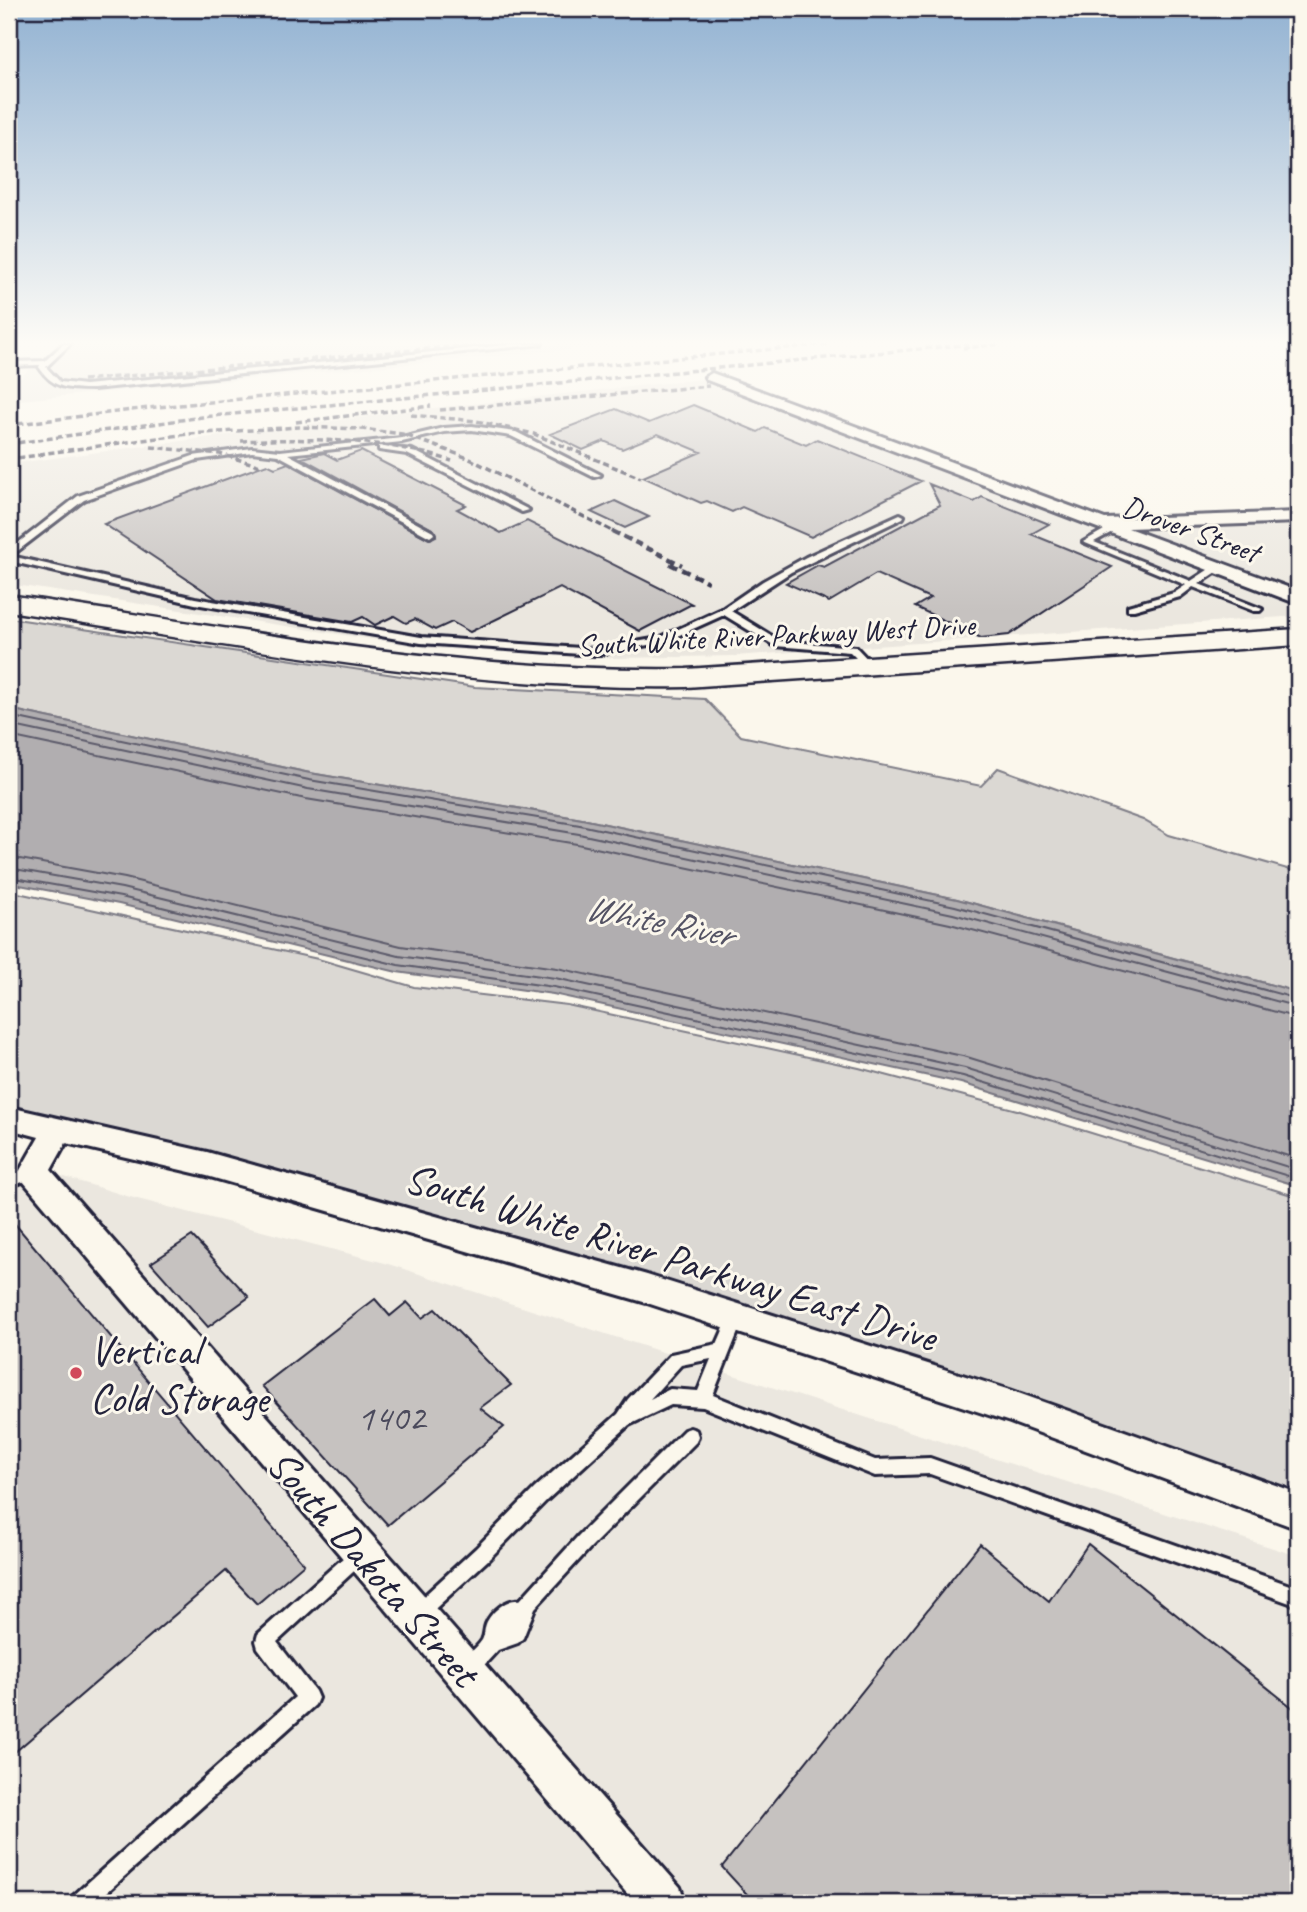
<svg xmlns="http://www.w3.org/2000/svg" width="1307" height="1912" font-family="Caveat,sans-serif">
  <rect width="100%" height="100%" fill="#fbf7ec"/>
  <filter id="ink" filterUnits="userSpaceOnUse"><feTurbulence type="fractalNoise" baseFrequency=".0143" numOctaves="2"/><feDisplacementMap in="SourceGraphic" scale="14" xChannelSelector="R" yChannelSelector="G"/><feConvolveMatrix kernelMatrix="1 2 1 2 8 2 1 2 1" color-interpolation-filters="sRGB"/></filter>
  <g filter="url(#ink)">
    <!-- built -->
    <path fill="#ebe7df" d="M 57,344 L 626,344 L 9,401 L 9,388 Z
      M 703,379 L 1298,606 L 1298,616 L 735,656 L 616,658 L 430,648 L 9,584 L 9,464 L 415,410 Z
      M 1298,513 L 1298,590 L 1094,517 Z
      M 9,1160 L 130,1197 L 385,1263 L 1298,1556 L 1298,1903 L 9,1903 Z"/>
    <!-- green -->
    <path fill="#dbd8d3" stroke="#7e7d87" stroke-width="2" d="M 9,618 L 475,687 L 705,699 L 741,736 L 981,786 L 998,768 L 1143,820 L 1169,835 L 1298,872 L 1298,992 L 957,899 L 582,819 L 310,773 L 9,709 Z
      M 9,891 L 318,959 L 414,987 L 567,1005 L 859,1068 L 1017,1110 L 1298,1197 L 1298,1500 L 710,1294 L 301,1179 L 9,1106 Z"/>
    <!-- water -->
    <path fill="#b1aeb0" stroke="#787681" stroke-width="2" d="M 9,709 L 310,773 L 582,819 L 957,899 L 1298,992 L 1298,1186 L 961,1083 L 553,994 L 397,972 L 119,904 L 9,883 Z"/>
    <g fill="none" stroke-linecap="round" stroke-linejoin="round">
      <!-- shore -->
      <path stroke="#5b5a6a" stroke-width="2" d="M 9,716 L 309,780 L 580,825 L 955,906 L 1298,999
        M 9,725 L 308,789 L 579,834 L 953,914 L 1298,1007
        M 9,736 L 306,799 L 577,844 L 950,924 L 1298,1018
        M 9,857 L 125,878 L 401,946 L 557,968 L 967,1057 L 1298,1159
        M 9,868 L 122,888 L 399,956 L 555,978 L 965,1068 L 1298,1170
        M 9,877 L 121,897 L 398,965 L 554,987 L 963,1076 L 1298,1179"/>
    </g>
    <!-- building -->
    <path fill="#c6c2c0" stroke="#22223b" stroke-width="2" d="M 693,405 L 758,432 L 765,428 L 806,445 L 817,439 L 921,481 L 811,537 L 742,507 L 732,512 L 707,501 L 701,503 L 643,477 L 701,452 L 658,434 L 622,449 L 604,441 L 583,450 L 550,434 L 616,409 L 649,423 Z
      M 361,451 L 466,505 L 457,509 L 501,533 L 527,521 L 692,604 L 640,631 L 560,588 L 470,632 L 452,622 L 435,630 L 415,619 L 406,623 L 394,616 L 375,625 L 363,617 L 352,622 L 217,599 L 104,524 L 267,464 L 275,468 L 288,463 L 429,539 L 436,536 L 434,530 L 302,458 L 324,453 L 337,460 Z
      M 929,484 L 974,502 L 982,497 L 1049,524 L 1031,534 L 1112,567 L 1009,635 L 981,638 L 915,607 L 930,598 L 876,574 L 829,602 L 786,583 L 818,565 L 824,567 L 940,505 Z
      M 615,501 L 649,517 L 625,528 L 591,512 Z
      M 9,1217 L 304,1564 L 257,1604 L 226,1571 L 9,1757 Z
      M 192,1236 L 249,1297 L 208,1327 L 151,1263 Z
      M 375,1299 L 390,1316 L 407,1302 L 422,1318 L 435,1309 L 511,1385 L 480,1408 L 504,1427 L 388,1525 L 262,1386 Z
      M 980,1544 L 1049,1601 L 1088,1544 L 1298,1712 L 1298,1903 L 755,1903 L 722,1867 Z"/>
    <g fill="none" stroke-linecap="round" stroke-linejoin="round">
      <!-- lane casing -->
      <g stroke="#22223b" stroke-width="6">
        <path id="lane" d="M 63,344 L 70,344 L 46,367 L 60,382 L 85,385 L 517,344 L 542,344 L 93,389 C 68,389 53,389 39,367 L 40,365 L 9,366 L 9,362 L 45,361 Z
          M 472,426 L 516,432 L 601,475 L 594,477 L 511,436 L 472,430 L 444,432 L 402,442 L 288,454 L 433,532 L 434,534 L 430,537 L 278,455 L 252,452 L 197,460 L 84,500 L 11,556 L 195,598 L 421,637 L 595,649 L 659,638 L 722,609 L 763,581 L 806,557 L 900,514 L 904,516 L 903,518 L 791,572 L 731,611 L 780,641 L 856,647 L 875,667 L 870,670 L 867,669 L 850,652 L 775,646 L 724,615 L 664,642 L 595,655 L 421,643 L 195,604 L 9,561 L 9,550 L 78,496 L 193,456 L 252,448 L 280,451 L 402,438 L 444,428 Z
          M 379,446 L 412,450 L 529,510 L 522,512 L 407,454 L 379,450 Z
          M 1111,526 L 1115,529 L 1114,531 L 1094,542 L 1191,581 L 1214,566 L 1220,566 L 1220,570 L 1199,584 L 1262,609 L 1260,611 L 1254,611 L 1193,587 L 1180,597 L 1134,610 L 1128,610 L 1128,606 L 1174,593 L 1186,585 L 1083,542 Z
          M 34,1166 L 39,1168 L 41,1172 L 39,1176 L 9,1187 L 9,1175 Z
          M 736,1310 L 741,1312 L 744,1317 L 713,1395 L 875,1460 L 930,1458 L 1298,1588 L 1298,1606 L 930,1474 L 875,1476 L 703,1407 L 671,1405 L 629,1425 L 547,1500 L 488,1560 L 425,1618 L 419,1621 L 413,1618 L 410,1612 L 413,1606 L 476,1548 L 535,1488 L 618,1414 L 628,1399 L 671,1354 L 717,1344 L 731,1312 ZM 711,1359 L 698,1391 L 670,1389 L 650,1399 L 681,1365 Z
          M 690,1428 L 696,1430 L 698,1436 L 696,1442 L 591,1547 L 535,1608 L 523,1638 L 518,1643 L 498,1650 L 474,1676 L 467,1678 L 460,1676 L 458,1669 C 463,1656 475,1651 482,1640 C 485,1635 484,1629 486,1624 C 491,1612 507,1598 520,1600 L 579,1535 L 684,1430 Z
          M 359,1546 L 365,1549 L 368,1555 L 365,1561 L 277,1642 L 315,1691 L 318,1698 L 315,1705 L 95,1903 L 70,1903 L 73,1896 L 295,1697 L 258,1648 L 256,1641 L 258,1634 L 353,1549 Z"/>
      </g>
      <!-- street casing -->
      <g stroke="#22223b" stroke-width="6">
        <path id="street" d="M 712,373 L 1105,519 L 1298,512 L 1298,522 L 1128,528 L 1298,591 L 1298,604 L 707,380 L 705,377 Z
          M 9,1107 L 207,1152 L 647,1275 L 1010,1390 L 1298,1493 L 1298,1529 L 1010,1422 L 647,1303 L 207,1176 L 66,1143 L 51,1170 L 680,1887 L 686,1903 L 635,1903 L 23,1181 L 19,1172 L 39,1137 L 9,1129 Z"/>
      </g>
      <!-- secondary casing -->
      <g stroke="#22223b" stroke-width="5">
        <path id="secondary" d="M 9,595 C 232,628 460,673 686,669 L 1298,629 L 1298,645 L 686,687 C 460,691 232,645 9,611 Z"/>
      </g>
      <!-- lane -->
      <use href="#lane" fill="#fbf7ec" fill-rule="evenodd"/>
      <!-- street -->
      <use href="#street" fill="#fbf7ec" fill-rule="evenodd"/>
      <!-- secondary -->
      <use href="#secondary" fill="#fbf7ec" fill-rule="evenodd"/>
      <!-- rail-far1 -->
      <path stroke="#22223b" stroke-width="3.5" stroke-dasharray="6 3.5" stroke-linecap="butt" d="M 963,348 L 1001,344
        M 83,380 L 479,344
        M 440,410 L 709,386
        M 411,415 L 476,421 L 534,434 L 641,478
        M 296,422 L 431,406
        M 9,425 L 157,407 L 827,344
        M 241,441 C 313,438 382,438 452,461
        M 9,444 L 202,417 L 971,344
        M 151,447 L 220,454 L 261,466
        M 39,454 L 188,434 L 299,427 L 362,429 L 402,434 L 468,458 L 616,533
        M 9,459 L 46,454"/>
      <!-- rail -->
      <path stroke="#22223b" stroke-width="4.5" stroke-dasharray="8 4.5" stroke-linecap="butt" d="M 612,531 L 682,565
        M 670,564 L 708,582"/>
    </g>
  </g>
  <!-- sky -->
  <linearGradient id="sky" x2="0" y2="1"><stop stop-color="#92b2d2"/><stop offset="0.56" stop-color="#fdfbf6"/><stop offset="1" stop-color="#fdfbf6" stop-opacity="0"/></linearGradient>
  <rect width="1307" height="612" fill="url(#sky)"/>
  <!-- markers -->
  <circle fill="#d1495b" stroke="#fbf7ec" stroke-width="2.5" cx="76" cy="1373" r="7"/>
  <g text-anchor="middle" stroke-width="6" stroke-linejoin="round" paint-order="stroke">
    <!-- far-street labels -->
    <g font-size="30" fill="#22223b" stroke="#fbf7ec">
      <text transform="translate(1191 529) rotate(20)" y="10">Drover Street</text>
      <text transform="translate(776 635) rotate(-3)" y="10">South White River Parkway West Drive</text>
    </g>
    <!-- water labels -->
    <g font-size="37" font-style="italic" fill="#545364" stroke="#fbf7ec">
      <text transform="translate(659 920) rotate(11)" y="13">White River</text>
    </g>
    <!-- near-number labels -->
    <g font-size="38" fill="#4b4a5c">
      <text x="391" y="1430">1402</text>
    </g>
    <!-- near-street labels -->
    <g font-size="42" fill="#22223b" stroke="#fbf7ec">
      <text transform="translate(671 1256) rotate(17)" y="15">South White River Parkway East Drive</text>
      <text transform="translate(374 1567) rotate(49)" y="15">South Dakota Street</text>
    </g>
    <!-- near-poi labels -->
    <g font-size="42" fill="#22223b" stroke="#fbf7ec" text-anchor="start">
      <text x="90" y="1364">Vertical<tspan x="90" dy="48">Cold Storage</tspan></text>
    </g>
  </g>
  <!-- margin -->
  <rect width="1307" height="1912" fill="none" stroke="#fbf7ec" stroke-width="35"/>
  <rect x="18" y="18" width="1272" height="1877" fill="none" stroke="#22223b" stroke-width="2.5" filter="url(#ink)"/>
</svg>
